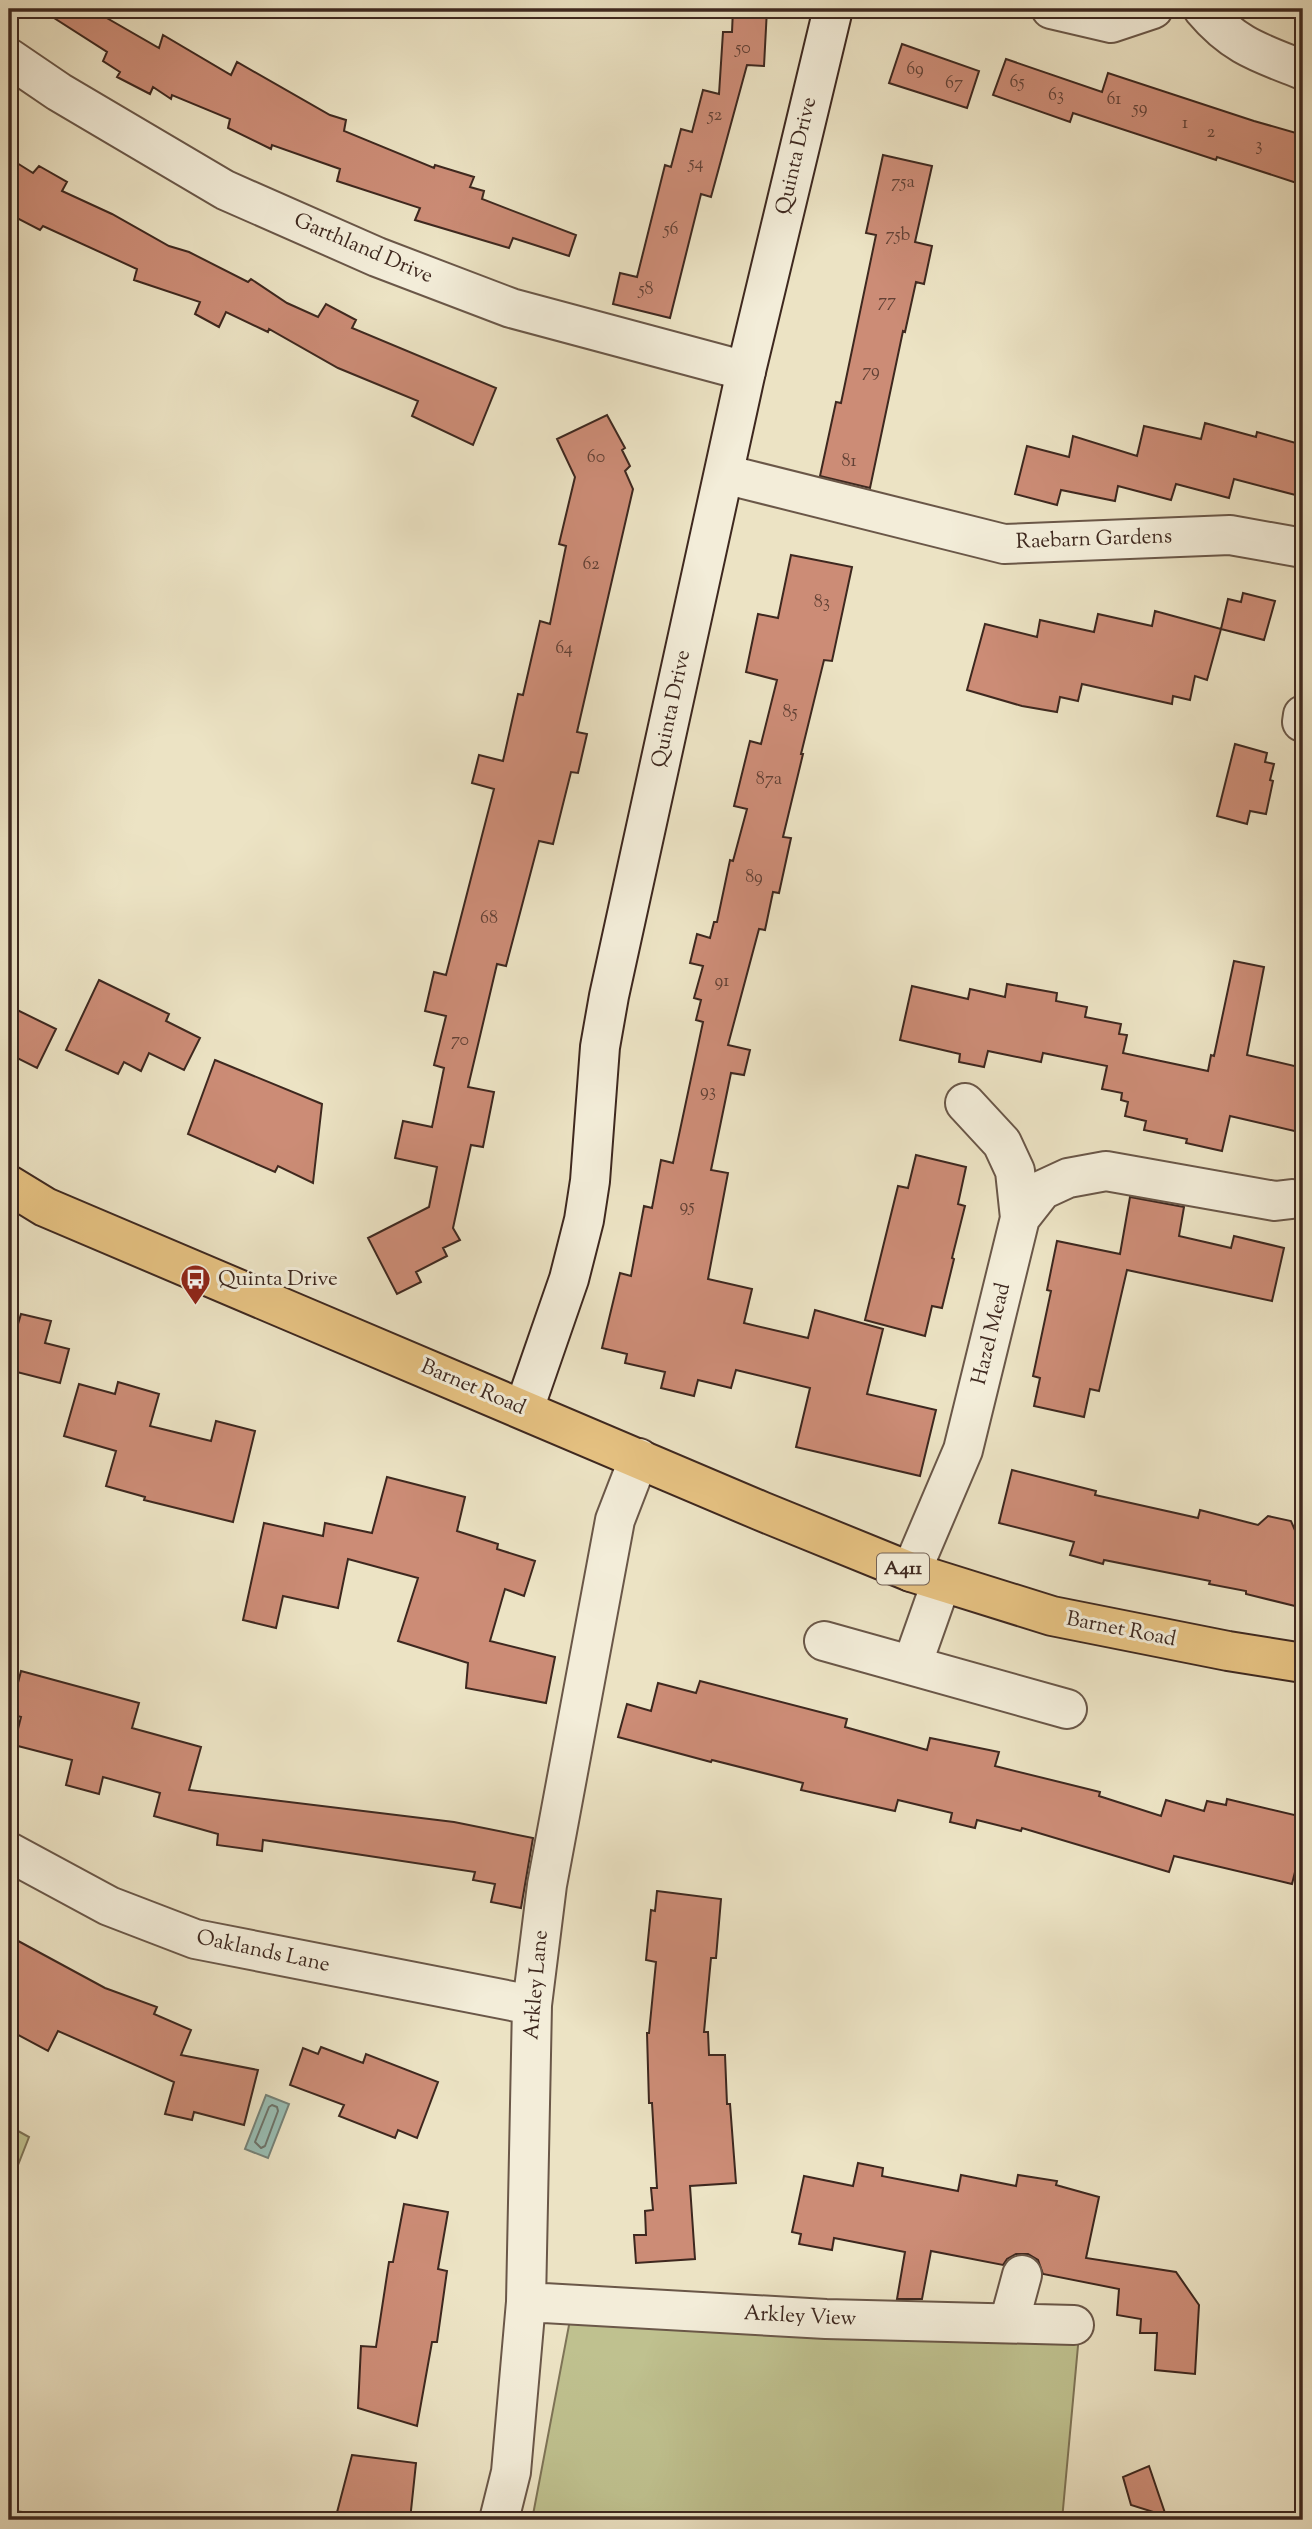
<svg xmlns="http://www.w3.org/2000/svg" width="1312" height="2529" font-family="'Sorts Mill Goudy',serif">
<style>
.green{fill:#bfc18f;stroke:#7e7457;stroke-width:2}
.water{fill:#99beb4;stroke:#758278;stroke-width:2}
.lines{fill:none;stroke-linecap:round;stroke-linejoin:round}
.shore{stroke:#6c736a;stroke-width:2}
.building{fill:#cc8c76;stroke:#3e281f;stroke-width:2}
.street-casing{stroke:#6a5748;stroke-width:42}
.secondary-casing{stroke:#3e281f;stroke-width:42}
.primary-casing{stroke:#3e281f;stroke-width:42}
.street{stroke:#f3edd9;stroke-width:38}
.secondary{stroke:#f3edd9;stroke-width:38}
.primary{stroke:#e6c282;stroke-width:38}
.labels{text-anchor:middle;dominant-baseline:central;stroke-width:6;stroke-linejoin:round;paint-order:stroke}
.number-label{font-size:18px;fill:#624135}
.shield{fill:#f3edd9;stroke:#746357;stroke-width:2}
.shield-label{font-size:19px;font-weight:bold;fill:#3e281f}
.street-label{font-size:21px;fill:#3e281f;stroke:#f3edd9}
.poi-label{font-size:21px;fill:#3e281f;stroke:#f3edd9;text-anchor:start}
</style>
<rect width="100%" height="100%" fill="#ece3c4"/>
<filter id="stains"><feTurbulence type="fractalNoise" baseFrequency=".00286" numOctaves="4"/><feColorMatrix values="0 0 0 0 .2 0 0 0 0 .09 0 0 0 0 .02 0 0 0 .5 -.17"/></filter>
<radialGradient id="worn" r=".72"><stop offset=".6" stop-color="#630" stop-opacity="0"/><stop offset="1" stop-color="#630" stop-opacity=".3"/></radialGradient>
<path class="green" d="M 9,2126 L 29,2137 L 9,2188 Z
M 573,2304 L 1080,2324 L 1062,2520 L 532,2520 Z
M 9,2510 L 77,2520 L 9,2520 Z"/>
<path class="water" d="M 266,2095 L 289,2104 L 268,2158 L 245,2149 Z"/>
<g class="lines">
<path class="shore" d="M 272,2105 L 277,2107 L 278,2111 L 265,2146 L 261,2148 L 255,2142 L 269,2107 Z"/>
</g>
<path class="building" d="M 40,9 L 91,9 L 159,48 L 163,35 L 231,75 L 237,62 L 330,115 L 346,120 L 344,131 L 434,168 L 435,165 L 474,177 L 470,187 L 484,191 L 482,199 L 576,235 L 569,256 L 513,238 L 509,248 L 415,220 L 420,208 L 337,181 L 340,169 L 272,145 L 271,149 L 228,128 L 230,119 L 172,95 L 171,99 L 153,87 L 150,94 L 117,77 L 120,72 L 103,61 L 107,52 Z
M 733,9 L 767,9 L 764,66 L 747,65 L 711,197 L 701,194 L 670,318 L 613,304 L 620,273 L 637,277 L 665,165 L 671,167 L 681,129 L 692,132 L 703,90 L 719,94 L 723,32 L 732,32 Z
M 902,44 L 979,71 L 967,108 L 889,83 Z
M 1006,59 L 1102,92 L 1108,73 L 1254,121 L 1303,135 L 1303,185 L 1217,157 L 1216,160 L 1073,113 L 1070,122 L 993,95 Z
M 883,155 L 932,166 L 915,242 L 932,246 L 924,284 L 916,282 L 905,332 L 903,331 L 870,488 L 820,476 L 836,402 L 841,403 L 876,235 L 866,233 Z
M 9,158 L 33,173 L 39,166 L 67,182 L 62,191 L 112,214 L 169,246 L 189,252 L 248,282 L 251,279 L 287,303 L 318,317 L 326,304 L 356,320 L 352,328 L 496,388 L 473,445 L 412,416 L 418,401 L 338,368 L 269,329 L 268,332 L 226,312 L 219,327 L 195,314 L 200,302 L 134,280 L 137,269 L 43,226 L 40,230 L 9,214 Z
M 607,415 L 625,448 L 622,450 L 630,466 L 625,471 L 633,489 L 577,732 L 587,734 L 578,773 L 571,772 L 553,844 L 539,841 L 506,966 L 497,964 L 468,1087 L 494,1092 L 483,1147 L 471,1145 L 453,1228 L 460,1240 L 443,1248 L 447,1256 L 416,1272 L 421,1282 L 397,1294 L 368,1238 L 429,1207 L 437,1167 L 395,1158 L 403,1121 L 432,1127 L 444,1068 L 434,1065 L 446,1016 L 425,1011 L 434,972 L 446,975 L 494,789 L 472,783 L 479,755 L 503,761 L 518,694 L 523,695 L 540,621 L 550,624 L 566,546 L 559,544 L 575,477 L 557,439 Z
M 1205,423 L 1256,437 L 1257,432 L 1303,445 L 1303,497 L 1234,479 L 1229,498 L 1176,484 L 1171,500 L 1118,486 L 1115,501 L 1061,490 L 1057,505 L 1015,494 L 1027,446 L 1069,457 L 1073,436 L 1137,456 L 1144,426 L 1201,439 Z
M 791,555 L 852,567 L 832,661 L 824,660 L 801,754 L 803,754 L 783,837 L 791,838 L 779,893 L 773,892 L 765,930 L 759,929 L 728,1045 L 750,1050 L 744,1075 L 731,1073 L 711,1170 L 728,1173 L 708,1279 L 752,1289 L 744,1323 L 808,1338 L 815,1310 L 883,1329 L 867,1394 L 936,1410 L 920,1476 L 796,1447 L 810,1388 L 736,1370 L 731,1388 L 698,1380 L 694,1396 L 661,1388 L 665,1372 L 625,1363 L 627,1354 L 602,1348 L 620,1273 L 631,1276 L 644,1206 L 652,1208 L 661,1160 L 673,1163 L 703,1022 L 696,1020 L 701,1000 L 694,998 L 703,966 L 690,963 L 697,934 L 710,938 L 714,922 L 717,922 L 730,860 L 733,861 L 747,809 L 734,806 L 750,741 L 761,744 L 777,680 L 746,672 L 758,614 L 778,618 Z
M 1243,593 L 1275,601 L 1264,640 L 1221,629 L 1228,599 L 1241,602 Z
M 1155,611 L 1221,629 L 1207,680 L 1195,676 L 1190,700 L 1173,696 L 1172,704 L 1082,684 L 1078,701 L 1060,697 L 1057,712 L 1022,706 L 967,690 L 985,624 L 1037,637 L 1040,620 L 1094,632 L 1098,614 L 1152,626 Z
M 1235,744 L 1267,753 L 1265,762 L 1274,764 L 1270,780 L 1273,781 L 1266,814 L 1250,811 L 1247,824 L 1217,816 Z
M 1234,961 L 1264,967 L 1247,1055 L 1303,1068 L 1303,1133 L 1230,1116 L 1222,1151 L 1186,1143 L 1187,1139 L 1144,1130 L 1146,1121 L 1125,1116 L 1128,1102 L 1121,1100 L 1122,1093 L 1102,1089 L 1107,1066 L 1043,1053 L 1041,1062 L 988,1051 L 984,1067 L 959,1062 L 960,1054 L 900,1040 L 912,986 L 968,999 L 970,989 L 1005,997 L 1007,984 L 1057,993 L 1056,1001 L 1087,1007 L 1085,1017 L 1121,1024 L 1119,1034 L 1127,1035 L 1123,1053 L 1208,1071 L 1211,1055 L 1214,1056 Z
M 99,980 L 169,1014 L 166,1021 L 200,1038 L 184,1070 L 149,1053 L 141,1071 L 124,1062 L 118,1074 L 66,1050 Z
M 9,1006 L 56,1029 L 37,1068 L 9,1054 Z
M 215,1060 L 322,1104 L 313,1183 L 278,1166 L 275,1172 L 188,1134 Z
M 916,1155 L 966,1167 L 958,1204 L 965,1206 L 952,1258 L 954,1259 L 942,1308 L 932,1306 L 925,1336 L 865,1320 L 898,1186 L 908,1188 Z
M 1130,1197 L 1184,1207 L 1179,1236 L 1231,1248 L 1234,1236 L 1284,1248 L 1272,1301 L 1127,1270 L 1099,1391 L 1090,1389 L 1084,1417 L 1034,1406 L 1040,1378 L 1033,1376 L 1051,1291 L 1047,1290 L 1057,1241 L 1120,1254 Z
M 21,1314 L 51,1321 L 45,1343 L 69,1349 L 60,1383 L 9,1370 L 9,1322 L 18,1324 Z
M 118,1382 L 159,1394 L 150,1426 L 211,1441 L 216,1421 L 255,1431 L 233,1522 L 144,1500 L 145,1497 L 106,1486 L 116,1451 L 64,1436 L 79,1384 L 115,1394 Z
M 1012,1470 L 1096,1491 L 1095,1495 L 1198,1518 L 1200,1510 L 1258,1525 L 1268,1516 L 1291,1521 L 1303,1549 L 1303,1580 L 1295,1606 L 1246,1594 L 1246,1591 L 1209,1584 L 1210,1581 L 1104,1560 L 1103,1564 L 1070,1555 L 1074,1542 L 999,1523 Z
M 387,1477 L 465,1497 L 457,1531 L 498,1544 L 497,1549 L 535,1561 L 524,1596 L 505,1589 L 490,1641 L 555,1657 L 546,1703 L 466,1688 L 468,1663 L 398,1641 L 418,1578 L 348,1559 L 338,1608 L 283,1596 L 276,1628 L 243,1620 L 264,1523 L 323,1536 L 325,1523 L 372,1533 Z
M 21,1671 L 139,1703 L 132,1728 L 201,1747 L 189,1790 L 454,1822 L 533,1838 L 521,1908 L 491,1902 L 495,1884 L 473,1880 L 475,1872 L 263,1840 L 262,1851 L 217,1845 L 218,1834 L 154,1816 L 160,1793 L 103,1777 L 99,1794 L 66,1785 L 72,1760 L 14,1745 L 21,1717 L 10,1714 Z
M 700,1681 L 847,1719 L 845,1727 L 927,1750 L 930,1738 L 999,1752 L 995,1766 L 1100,1792 L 1099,1796 L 1161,1816 L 1166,1800 L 1204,1811 L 1207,1801 L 1226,1805 L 1227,1799 L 1303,1817 L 1303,1874 L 1295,1872 L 1292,1884 L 1174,1856 L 1169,1872 L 1022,1828 L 1021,1831 L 977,1820 L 975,1828 L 950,1822 L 952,1813 L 898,1800 L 895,1811 L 801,1790 L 803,1783 L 712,1760 L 711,1762 L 618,1737 L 627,1704 L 651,1711 L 658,1683 L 696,1693 Z
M 657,1891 L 721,1899 L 716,1958 L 711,1958 L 704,2032 L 708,2032 L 709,2055 L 725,2055 L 727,2104 L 730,2104 L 736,2183 L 690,2186 L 695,2259 L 636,2263 L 634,2235 L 646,2235 L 645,2211 L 653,2210 L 651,2188 L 657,2188 L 652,2103 L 649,2103 L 647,2033 L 649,2033 L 656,1962 L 646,1960 L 651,1910 L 655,1911 Z
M 9,1936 L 105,1988 L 157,2007 L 154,2014 L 191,2030 L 181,2055 L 258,2070 L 244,2125 L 194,2112 L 192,2120 L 165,2114 L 174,2082 L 58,2031 L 48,2051 L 9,2030 Z
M 321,2047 L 363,2063 L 366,2054 L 438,2082 L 417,2138 L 398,2130 L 395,2138 L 339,2116 L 344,2105 L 290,2085 L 303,2048 L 318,2054 Z
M 858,2163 L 883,2168 L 882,2176 L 958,2191 L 961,2175 L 1016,2186 L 1018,2175 L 1057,2181 L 1056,2185 L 1099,2197 L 1086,2258 L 1176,2272 L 1199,2305 L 1195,2374 L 1155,2370 L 1157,2333 L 1140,2333 L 1141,2319 L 1117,2315 L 1119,2289 L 1043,2274 L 1038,2260 L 1028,2254 L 1016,2254 L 1007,2259 L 1003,2265 L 931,2251 L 922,2299 L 897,2299 L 905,2252 L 834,2238 L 832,2250 L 799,2244 L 801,2234 L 792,2232 L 804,2176 L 853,2186 Z
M 404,2204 L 448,2212 L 438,2269 L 447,2271 L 437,2342 L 432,2342 L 417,2426 L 358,2408 L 361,2346 L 376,2347 L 389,2262 L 393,2262 Z
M 352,2455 L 416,2463 L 410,2520 L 335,2520 Z
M 1149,2466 L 1166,2516 L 1131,2505 L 1123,2477 Z"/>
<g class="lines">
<defs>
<path id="street" d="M 1051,9 L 1111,23 L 1153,9
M 1203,9 C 1234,46 1260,53 1303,70
M 9,58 L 59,92 L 225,190 L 377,257 L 511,308 L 746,371
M 724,474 L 1004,544 L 1230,535 L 1303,548
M 1302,722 L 1303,715
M 1020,1218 L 1042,1190 L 1068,1178 L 1106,1171 L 1275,1201 L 1292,1199
M 911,1572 L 963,1450 L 1020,1218 L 1015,1171 L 1002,1143 L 965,1103
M 824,1641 L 1067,1709
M 912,1665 L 941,1583
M 9,1852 L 109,1906 L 195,1939 L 532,2005
M 526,2302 L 826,2319 L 1074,2325
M 1009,2323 L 1022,2275
M 499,2520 L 511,2472 L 526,2302 L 532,2005 L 547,1885 L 615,1520 L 639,1458"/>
<path id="secondary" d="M 524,1409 L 569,1279 L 584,1220 L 590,1181 L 600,1047 L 609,996 L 746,371 L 833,9"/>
<path id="primary" d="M 9,1185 L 45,1207 L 761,1511 L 911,1572 L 1052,1616 L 1228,1651 L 1303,1663"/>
</defs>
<use href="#street" class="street-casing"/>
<use href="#secondary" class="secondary-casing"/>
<use href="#primary" class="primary-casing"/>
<use href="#street" class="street"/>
<use href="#secondary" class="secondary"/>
<use href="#primary" class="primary"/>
</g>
<defs>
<symbol id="bus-pin" viewBox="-11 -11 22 30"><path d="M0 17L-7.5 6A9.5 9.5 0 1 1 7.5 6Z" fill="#8f2418" stroke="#f3edd9"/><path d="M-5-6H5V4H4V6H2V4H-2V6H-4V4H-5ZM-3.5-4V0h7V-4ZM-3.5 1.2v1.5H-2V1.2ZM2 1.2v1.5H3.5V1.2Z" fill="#fff"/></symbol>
</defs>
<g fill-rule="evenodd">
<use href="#bus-pin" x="178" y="1262" width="35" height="47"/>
</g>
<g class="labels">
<g class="number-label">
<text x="743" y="49">50</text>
<text x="915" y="70">69</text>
<text x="1017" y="83">65</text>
<text x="954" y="84">67</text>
<text x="1056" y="96">63</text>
<text x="1114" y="100">61</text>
<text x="1140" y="109">59</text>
<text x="715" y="116">52</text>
<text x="1185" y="124">1</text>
<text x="1211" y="133">2</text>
<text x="1259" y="146">3</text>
<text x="696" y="164">54</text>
<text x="903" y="183">75a</text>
<text x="671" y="230">56</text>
<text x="898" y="236">75b</text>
<text x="646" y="290">58</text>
<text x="887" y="302">77</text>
<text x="871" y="372">79</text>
<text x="596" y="458">60</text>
<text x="849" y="462">81</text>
<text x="591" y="565">62</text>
<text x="822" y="603">83</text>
<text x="564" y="649">64</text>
<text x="790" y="713">85</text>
<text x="769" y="780">87a</text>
<text x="754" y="878">89</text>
<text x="489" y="919">68</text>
<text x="722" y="982">91</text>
<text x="460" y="1041">70</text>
<text x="708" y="1092">93</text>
<text x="687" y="1207">95</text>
</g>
<rect class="shield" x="877" y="1553.5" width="52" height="31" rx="5"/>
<g class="shield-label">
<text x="903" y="1569">A411</text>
</g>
<g class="street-label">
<text transform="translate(797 156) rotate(-77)">Quinta Drive</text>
<text transform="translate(363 249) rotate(23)">Garthland Drive</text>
<text transform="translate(1094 540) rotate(-2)">Raebarn Gardens</text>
<text transform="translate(672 709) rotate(-78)">Quinta Drive</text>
<text transform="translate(992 1334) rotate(-76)">Hazel Mead</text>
<text transform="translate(473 1388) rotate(23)">Barnet Road</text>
<text transform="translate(1121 1630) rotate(11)">Barnet Road</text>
<text transform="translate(263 1952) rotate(12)">Oaklands Lane</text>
<text transform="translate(537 1985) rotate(-85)">Arkley Lane</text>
<text transform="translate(800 2317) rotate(3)">Arkley View</text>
</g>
<g class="poi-label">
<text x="218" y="1280">Quinta Drive</text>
</g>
</g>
<rect width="1312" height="2529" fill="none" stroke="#ece3c4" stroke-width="35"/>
<rect x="10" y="10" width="1291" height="2508" fill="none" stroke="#3e281f" stroke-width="3.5"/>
<rect x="18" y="18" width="1277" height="2494" fill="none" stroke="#3e281f" stroke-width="2"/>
<rect width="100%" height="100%" filter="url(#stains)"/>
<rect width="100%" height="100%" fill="url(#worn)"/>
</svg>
